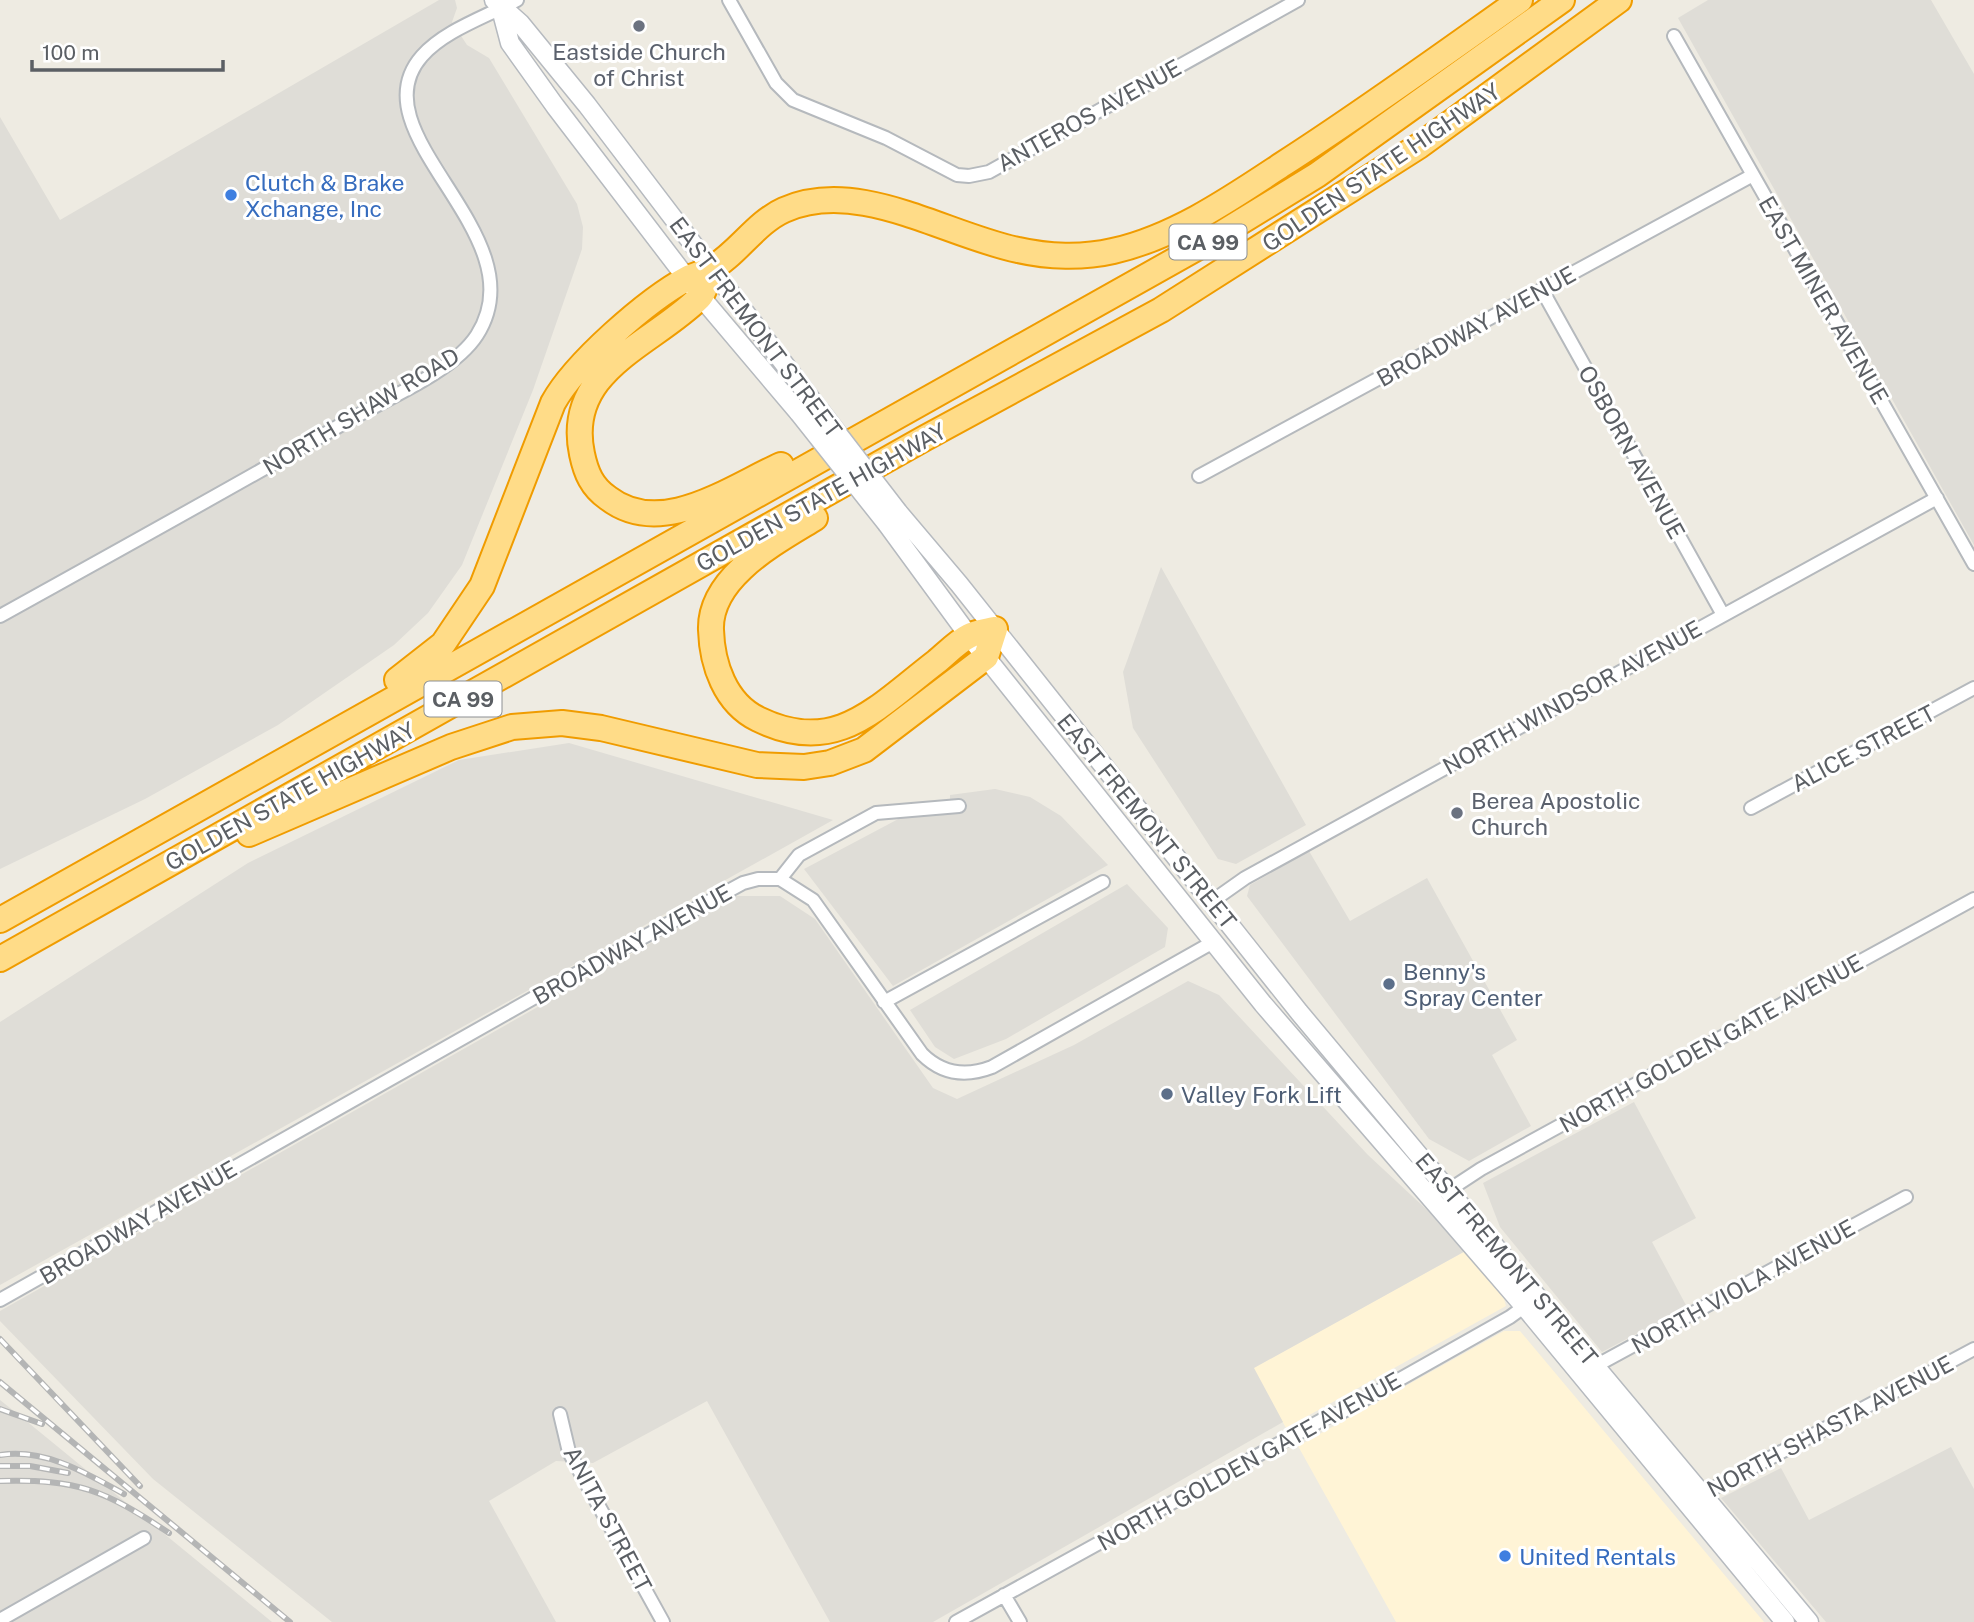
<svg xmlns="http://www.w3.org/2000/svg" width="1974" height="1622" font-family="'Public Sans',sans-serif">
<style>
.commercial{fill:#fff4d6}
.industrial{fill:#dfddd7}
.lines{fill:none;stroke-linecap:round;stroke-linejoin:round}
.minor-casing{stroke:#b5b9bd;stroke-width:16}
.secondary-casing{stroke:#b6babf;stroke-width:21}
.motorway-casing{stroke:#f09c00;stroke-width:28}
.minor{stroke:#fff;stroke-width:12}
.secondary{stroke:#fff;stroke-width:18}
.motorway{stroke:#ffdc88;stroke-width:24}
.rail-casing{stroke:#b4b5b5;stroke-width:6}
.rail{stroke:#fff;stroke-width:3.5;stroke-dasharray:10;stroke-linecap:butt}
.secondary-bridge-casing{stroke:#b6babf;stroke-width:21;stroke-linecap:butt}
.secondary-bridge{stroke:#fff;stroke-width:18}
.worship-dot{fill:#6b7280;stroke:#fff;stroke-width:2.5}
.shop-dot{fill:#3f7fe0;stroke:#fff;stroke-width:2.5}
.service-dot{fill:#5c6f8a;stroke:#fff;stroke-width:2.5}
.labels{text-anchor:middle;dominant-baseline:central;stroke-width:6;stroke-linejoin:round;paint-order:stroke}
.shield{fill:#fff;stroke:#8c8f92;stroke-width:2}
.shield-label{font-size:21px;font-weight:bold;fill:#5b5f64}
.worship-label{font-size:23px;fill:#5b616d;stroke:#fff}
.street-label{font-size:23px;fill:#5b5f64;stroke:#fff}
.shop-label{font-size:23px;fill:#366cbe;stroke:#fff;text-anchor:start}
.service-label{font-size:23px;fill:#4e5e75;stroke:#fff;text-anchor:start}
</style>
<rect width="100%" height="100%" fill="#eeebe2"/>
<path class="commercial" d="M 1469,1249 L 1500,1285 L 1506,1306 L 1286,1428 L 1253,1368 Z
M 1504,1331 L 1520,1331 L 1764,1622 L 1396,1622 L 1298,1446 Z"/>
<path class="industrial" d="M 439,0 L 455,0 L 457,8 L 452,22 L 467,45 L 489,58 L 577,204 L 583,227 L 582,249 L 533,390 L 462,565 L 428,613 L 394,645 L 278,725 L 145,799 L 0,869 L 0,117 L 60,220 Z
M 1708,0 L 1931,0 L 1974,74 L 1974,545 L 1678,18 Z
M 1161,567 L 1306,825 L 1236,864 L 1218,859 L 1133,728 L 1123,672 Z
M 569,743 L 833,820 L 0,1285 L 0,1022 L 248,863 L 459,760 Z
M 995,789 L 1030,797 L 1061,816 L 1108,865 L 893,986 L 804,869 L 904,816 L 950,813 L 950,795 Z
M 1309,851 L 1350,921 L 1427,878 L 1517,1040 L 1492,1055 L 1531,1126 L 1469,1161 L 1429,1139 L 1247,896 L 1250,885 Z
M 1127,884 L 1168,928 L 1165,947 L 1006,1039 L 954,1059 L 935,1047 L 910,1010 Z
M 734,896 L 780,896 L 815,919 L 933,1088 L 957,1099 L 1074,1045 L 1188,981 L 1219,995 L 1368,1155 L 1469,1249 L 1254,1368 L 1283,1422 L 933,1622 L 830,1622 L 707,1401 L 593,1463 L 556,1461 L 489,1501 L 556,1622 L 332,1622 L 153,1479 L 0,1321 L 0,1311 Z
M 1634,1102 L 1696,1218 L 1652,1242 L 1687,1307 L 1602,1352 L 1500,1227 L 1483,1183 Z
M 0,1400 L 30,1424 L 272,1622 L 0,1622 Z
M 1951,1447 L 1974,1489 L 1974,1622 L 1826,1622 L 1721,1498 L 1781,1468 L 1809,1520 Z"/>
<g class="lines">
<defs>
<path id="minor" d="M 729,0 L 776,83 L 793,100 L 886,138 L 957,175 L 969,176 L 989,172 L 1298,0
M 1674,36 L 1974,564
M 1542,290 L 1722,613
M 1199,476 L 1753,175
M 0,616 C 117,551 235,486 351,419 C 388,398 454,371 477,335 C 541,235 353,134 422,56 C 445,30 486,17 517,0
M 1751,808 L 1974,688
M 780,879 L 799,855 L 876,813 L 959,806
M 1211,902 L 1245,878 L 1937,498
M 884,1002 L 1103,882
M 1449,1190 L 1481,1169 L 1974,899
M 0,1300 L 583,970 L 743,883 L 758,879 L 780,879 L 813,900 L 922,1054 C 942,1074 966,1077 992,1067 L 1215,941
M 1590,1369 L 1906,1197
M 560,1414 L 569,1452 L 663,1622
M 1697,1497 L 1974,1349
M 1004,1595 L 1020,1622
M 0,1620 L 144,1538
M 956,1622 L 1329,1416 L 1340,1413 L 1510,1317 L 1529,1303"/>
<path id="secondary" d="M 494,0 L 520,23 L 587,105 L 814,403
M 501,9 L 510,43 L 555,106 L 701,297 L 799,413
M 898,512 L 959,584 L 1299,1012 L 1809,1622
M 887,524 L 969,636 L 1263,1004 L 1524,1306 L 1785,1622"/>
<path id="motorway" d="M 711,269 C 708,278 705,292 699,298 C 652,345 564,370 582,454 C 586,473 592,487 608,498 C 661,539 730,488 781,465
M 815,518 C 776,542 709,577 711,630 C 712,664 725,703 758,719 C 836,757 876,708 936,662 C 946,654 957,642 969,636 C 976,632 987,631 995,629
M 397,680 L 443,644 L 482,586 L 553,403 C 575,363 647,300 688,278 C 695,275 703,273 709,270 C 737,255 755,223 784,210 C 858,177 945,235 1018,250 C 1048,257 1083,258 1113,251 C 1175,237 1230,199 1283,164 C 1364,112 1441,56 1520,0
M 249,834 L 451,747 L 512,727 L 562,723 L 601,728 L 757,765 L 804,767 L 830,763 L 864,750 L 986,657 L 995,629
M 0,920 L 1211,240 L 1317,175 L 1562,0
M 0,959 L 925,438 L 1161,310 L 1419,146 L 1619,0"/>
</defs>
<use href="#minor" class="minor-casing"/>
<use href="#secondary" class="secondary-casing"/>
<use href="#motorway" class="motorway-casing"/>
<use href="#minor" class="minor"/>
<use href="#secondary" class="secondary"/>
<use href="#motorway" class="motorway"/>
<defs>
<path id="rail" d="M 0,1339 L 140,1486
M 0,1382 L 290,1622
M 0,1409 L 42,1424
M 0,1455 C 45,1448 86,1473 124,1494
M 0,1466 L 30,1466 L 68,1473
M 0,1481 C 79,1479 104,1490 169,1533"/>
</defs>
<use href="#rail" class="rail-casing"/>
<use href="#rail" class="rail"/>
<defs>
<path id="secondary-bridge" d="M 814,403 L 898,512
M 799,413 L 887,524"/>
</defs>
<use href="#secondary-bridge" class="secondary-bridge-casing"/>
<use href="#secondary-bridge" class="secondary-bridge"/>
</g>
<g class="worship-dot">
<circle cx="639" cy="26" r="7"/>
<circle cx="1457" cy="813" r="7"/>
</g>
<g class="shop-dot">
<circle cx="231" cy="195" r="7"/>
<circle cx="1505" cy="1556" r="7"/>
</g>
<g class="service-dot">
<circle cx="1389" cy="984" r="7"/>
<circle cx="1167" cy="1094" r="7"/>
</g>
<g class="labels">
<g class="shield">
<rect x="1169.5" y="224.5" width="77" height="35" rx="5"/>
<rect x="424.5" y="681.5" width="77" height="35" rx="5"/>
</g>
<g class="shield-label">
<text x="1208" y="242">CA 99</text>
<text x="463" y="699">CA 99</text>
</g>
<g class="worship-label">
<text x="639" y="51">Eastside Church<tspan x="639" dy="26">of Christ</tspan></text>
<text x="1471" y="800" text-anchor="start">Berea Apostolic<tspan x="1471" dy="26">Church</tspan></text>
</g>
<g class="street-label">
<text transform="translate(1089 115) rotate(-29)">ANTEROS AVENUE</text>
<text transform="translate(1381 167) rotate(-34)">GOLDEN STATE HIGHWAY</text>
<text transform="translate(1824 300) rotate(60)">EAST MINER AVENUE</text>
<text transform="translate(1476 326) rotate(-29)">BROADWAY AVENUE</text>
<text transform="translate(756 327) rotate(53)">EAST FREMONT STREET</text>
<text transform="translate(361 411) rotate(-31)">NORTH SHAW ROAD</text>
<text transform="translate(1632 452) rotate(61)">OSBORN AVENUE</text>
<text transform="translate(821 497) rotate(-29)">GOLDEN STATE HIGHWAY</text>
<text transform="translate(1572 697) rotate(-29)">NORTH WINDSOR AVENUE</text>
<text transform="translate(1863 748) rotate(-28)">ALICE STREET</text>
<text transform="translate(290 796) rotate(-29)">GOLDEN STATE HIGHWAY</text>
<text transform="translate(1147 821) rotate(51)">EAST FREMONT STREET</text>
<text transform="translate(632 944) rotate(-29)">BROADWAY AVENUE</text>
<text transform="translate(1711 1043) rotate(-29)">NORTH GOLDEN GATE AVENUE</text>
<text transform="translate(138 1222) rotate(-30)">BROADWAY AVENUE</text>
<text transform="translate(1507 1259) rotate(50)">EAST FREMONT STREET</text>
<text transform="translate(1743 1286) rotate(-29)">NORTH VIOLA AVENUE</text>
<text transform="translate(1830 1426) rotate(-28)">NORTH SHASTA AVENUE</text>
<text transform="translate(1249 1461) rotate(-29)">NORTH GOLDEN GATE AVENUE</text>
<text transform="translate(608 1519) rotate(62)">ANITA STREET</text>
</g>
<g class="shop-label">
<text x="245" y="182">Clutch &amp; Brake<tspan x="245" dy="26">Xchange, Inc</tspan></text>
<text x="1519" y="1556">United Rentals</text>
</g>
<g class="service-label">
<text x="1403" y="971">Benny's<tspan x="1403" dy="26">Spray Center</tspan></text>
<text x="1181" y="1094">Valley Fork Lift</text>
</g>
</g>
<path d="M32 60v10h191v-10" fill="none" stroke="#5b5f64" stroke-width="3.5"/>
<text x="42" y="60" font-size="21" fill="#5b5f64" stroke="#ffffff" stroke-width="5" paint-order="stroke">100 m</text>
</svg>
